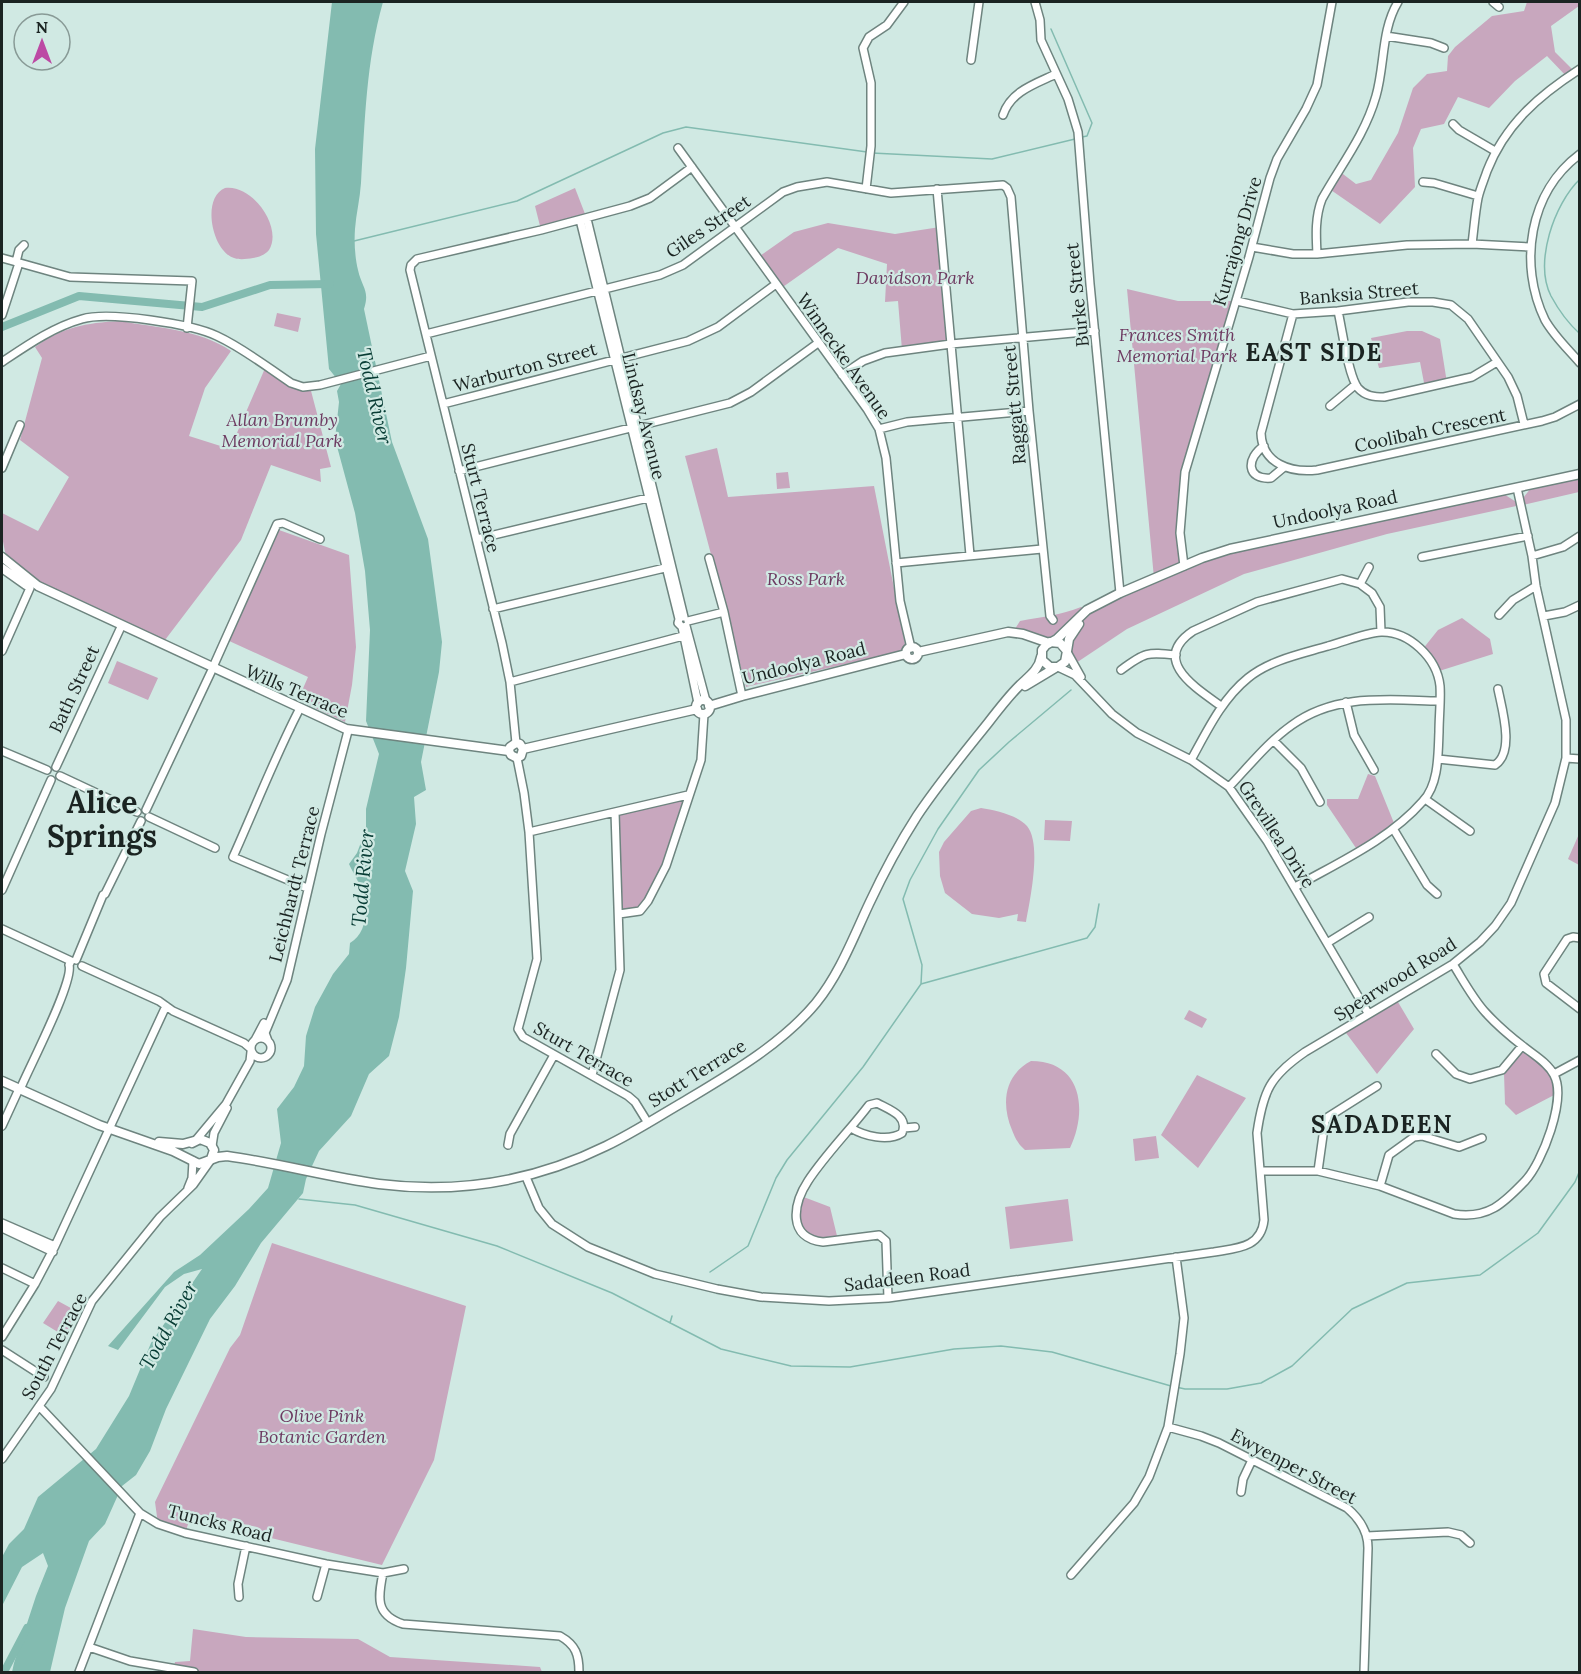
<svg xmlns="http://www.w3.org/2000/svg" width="1581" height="1674" font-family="Lora,serif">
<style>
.green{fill:#c8a7be}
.water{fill:#83bbb0}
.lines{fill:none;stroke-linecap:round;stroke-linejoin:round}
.stream{stroke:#83bbb0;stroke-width:1.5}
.river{stroke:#83bbb0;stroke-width:8}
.minor-casing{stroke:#6e847f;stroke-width:10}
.major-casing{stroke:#6e847f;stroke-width:11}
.minor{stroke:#fff;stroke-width:7}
.major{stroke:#fff;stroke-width:8}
.labels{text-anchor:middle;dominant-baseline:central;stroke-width:4.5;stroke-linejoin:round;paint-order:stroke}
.street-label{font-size:18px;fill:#1b2422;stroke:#d0e9e3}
.park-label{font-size:18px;font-style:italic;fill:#6d3a61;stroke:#d0e9e3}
.water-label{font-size:20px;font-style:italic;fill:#073c34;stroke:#d0e9e3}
.district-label{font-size:24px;font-weight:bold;letter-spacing:1.5px;fill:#1b2422;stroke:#d0e9e3}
.town-label{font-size:30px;font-weight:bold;fill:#1b2422;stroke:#d0e9e3}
</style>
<rect width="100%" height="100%" fill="#d0e9e3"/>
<path class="green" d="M 1527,2 L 1579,2 L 1579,6 L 1551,26 L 1555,52 L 1575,72 L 1567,77 L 1547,56 L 1515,81 L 1489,108 L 1458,97 L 1444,124 L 1421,129 L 1413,148 L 1415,187 L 1380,224 L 1328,188 L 1339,171 L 1356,184 L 1371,180 L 1398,133 L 1413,88 L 1427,74 L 1447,71 L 1448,56 L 1455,47 L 1492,16 L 1524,11 Z
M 225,188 C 253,184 283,228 269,250 C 265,255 259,257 253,258 C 247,259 239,260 234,258 C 212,251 201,198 225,188 Z
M 575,188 L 587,219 L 541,230 L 535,206 Z
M 828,223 L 895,234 L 940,227 L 951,344 L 902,350 L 898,301 L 885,302 L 887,264 L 838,248 L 780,289 L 757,258 L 794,232 Z
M 1127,289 L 1178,301 L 1237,301 L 1182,493 L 1184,566 L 1202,558 L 1499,491 L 1521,505 L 1387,534 L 1244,574 L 1127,629 L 1073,665 L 1067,647 L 1075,627 L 1092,610 L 1154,578 Z
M 277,313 L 301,318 L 298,332 L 274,326 Z
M 120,321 C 158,328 199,329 231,351 L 205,388 L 189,436 L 230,449 L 266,366 L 291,383 L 310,387 L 331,467 L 320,469 L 321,482 L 271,465 L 241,540 L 165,640 L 36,580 L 10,561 L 5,552 L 2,536 L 2,513 L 38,531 L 69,477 L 20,440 L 42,358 L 35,347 C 63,327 85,323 120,321 Z
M 1407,331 L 1422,331 L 1440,339 L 1447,383 L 1425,388 L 1420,362 L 1379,368 L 1371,338 Z
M 717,448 L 728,497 L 874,486 L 905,644 L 902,651 L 746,687 L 685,456 Z
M 788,472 L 790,488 L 777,489 L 776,473 Z
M 1579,474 L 1579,492 L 1523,505 L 1523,498 L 1531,488 Z
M 279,530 L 349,555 L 356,647 L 352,685 L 345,722 L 298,700 L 308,677 L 227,640 Z
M 1081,607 L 1087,609 L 1052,642 L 1013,632 L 1020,621 C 1041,617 1061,615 1081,607 Z
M 1462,618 L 1490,639 L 1493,654 L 1436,672 L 1422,650 L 1438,630 Z
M 117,661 L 158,678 L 148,700 L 108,683 Z
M 1368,774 L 1375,776 L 1396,828 L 1358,851 L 1327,805 L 1327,799 L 1358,799 Z
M 688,795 L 666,866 L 640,911 L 619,914 L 615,812 Z
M 981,808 C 995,810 1017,815 1027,826 C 1042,844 1030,900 1026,922 L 1017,921 L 1018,914 L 999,918 L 972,914 L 945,893 L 940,876 L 939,852 L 944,842 L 971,811 Z
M 1045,820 L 1072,821 L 1070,841 L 1044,840 Z
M 1579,834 L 1579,865 L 1568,859 Z
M 1395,997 L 1414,1029 L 1377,1074 L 1343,1029 Z
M 1189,1010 L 1207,1019 L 1202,1028 L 1184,1019 Z
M 1522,1046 L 1549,1068 L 1558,1093 L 1516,1115 L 1505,1104 L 1504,1073 L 1502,1070 Z
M 1031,1061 C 1082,1061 1088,1110 1070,1148 L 1025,1150 C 1018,1144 1015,1138 1012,1130 C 1001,1104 1004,1075 1031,1061 Z
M 1197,1075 L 1246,1098 L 1198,1168 L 1161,1135 Z
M 1156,1136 L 1159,1158 L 1135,1161 L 1133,1139 Z
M 801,1196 L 830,1207 L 838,1240 L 814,1241 L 798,1225 Z
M 1068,1199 L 1073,1241 L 1010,1249 L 1005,1207 Z
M 272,1243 L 466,1306 L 434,1460 L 382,1565 L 271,1538 L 257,1527 L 192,1513 L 185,1533 L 158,1524 L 155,1502 L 230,1348 L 240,1335 Z
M 58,1301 L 80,1313 L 66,1337 L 43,1323 Z
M 193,1629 L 246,1637 L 358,1639 L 390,1657 L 540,1667 L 542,1672 L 173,1672 L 175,1662 L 190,1661 Z"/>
<path class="water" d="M 332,2 L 383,2 C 366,62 365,121 361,183 C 360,199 356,214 355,229 C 354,242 355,258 358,270 C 362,288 370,290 364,309 L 392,442 L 428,539 L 442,642 L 439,672 L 421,762 L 426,790 L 414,797 L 416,824 L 405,871 L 413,891 L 406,968 L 399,1017 L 389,1056 L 369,1074 L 351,1116 L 319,1151 L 306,1179 L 303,1193 L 261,1243 L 235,1286 L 210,1319 L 166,1409 L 150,1451 L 136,1475 L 122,1486 L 105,1524 L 89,1541 L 65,1608 L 50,1672 L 12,1672 L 14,1663 L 36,1596 L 48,1566 L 43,1553 L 22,1567 L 2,1606 L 2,1557 L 9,1544 L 24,1529 L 38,1497 L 96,1449 L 129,1396 L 151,1343 L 202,1269 L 184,1274 L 165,1287 L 118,1350 L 108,1346 L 174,1272 L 200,1255 L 249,1209 L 268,1188 L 281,1143 L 277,1109 L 294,1087 L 304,1066 L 306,1036 L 315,1007 L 333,974 L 349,954 L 350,943 C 364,935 368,915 365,900 C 363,888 354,875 349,864 L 357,853 L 366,829 L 366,809 L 379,754 L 366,721 L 370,630 L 365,571 L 355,513 L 335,439 L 339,402 L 337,391 L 341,384 L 329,369 L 316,234 L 315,149 Z"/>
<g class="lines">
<path class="stream" d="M 1051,29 L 1092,123 L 1087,136 L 1082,137
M 872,153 L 992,159 L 1075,139
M 1580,179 C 1554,204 1534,262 1551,296 C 1558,309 1569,324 1580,334
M 354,241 L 517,201 L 663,133 L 686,127 L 867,152
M 921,984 L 1087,938 L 1095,927 L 1099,904
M 299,1199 L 355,1205 L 497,1246 L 612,1293 L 721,1349 L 791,1366 L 850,1367 L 954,1349 L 1001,1346 L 1052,1352 L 1171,1386
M 710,1272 L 748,1246 L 776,1178 L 787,1160 L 863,1067 L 921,984 L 922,965 L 903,899 L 910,880 L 938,829 L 979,770 L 1009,742 L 1071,690
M 670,1323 L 672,1316
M 1176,1387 L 1185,1389 L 1227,1389 L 1261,1383 L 1292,1366 L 1352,1309 L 1407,1283 L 1480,1275 L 1538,1233 L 1575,1182 L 1580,1170"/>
<path class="river" d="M 2,327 L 79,296 L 202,307 L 270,285 L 330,284
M 4,1672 L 27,1628"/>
<defs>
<path id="minor" d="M 1035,2 L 1040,20 L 1041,40 L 1068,99 L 1078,132 L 1090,284 L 1120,593
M 1493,2 L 1499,7
M 1386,36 L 1431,43 L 1444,48
M 971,60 L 979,2
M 1003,115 C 1011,91 1035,84 1056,74
M 1453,124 L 1459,130 L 1495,151
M 678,148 L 867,409 L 879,429 L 886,458 L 900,601 L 911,648
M 1580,154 C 1529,192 1518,264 1545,320 C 1554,336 1568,349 1580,363
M 1423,182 L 1434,183 L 1478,196
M 866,189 L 871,146 L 871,83 L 863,48 L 869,37 L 887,25 L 904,2
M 937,189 L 970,555
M 587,219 L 684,617
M 580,220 L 679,619 L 678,623 L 682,627 L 698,703
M 1472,244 C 1474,229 1475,213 1478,198 C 1480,189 1484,180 1487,171 C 1505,125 1538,96 1580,69
M 1252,247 L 1293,254 L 1317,254 L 1407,245 L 1472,244 L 1530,247
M 1317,254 C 1316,235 1315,217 1322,199 C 1341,165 1365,135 1376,96 C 1385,65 1381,30 1398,2
M 2,258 L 70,277 L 192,281 L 187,328
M 16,262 L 19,250 L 24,245
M 1237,301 L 1293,314 L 1338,311 L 1408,302 L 1433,302 L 1451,305 L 1468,319 L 1508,377 L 1517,396 L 1524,424
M 1338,311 C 1342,328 1348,376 1358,388 C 1365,396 1374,397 1384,397 L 1472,377 L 1497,362
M 1293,314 L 1261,433 C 1262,464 1291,473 1317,470 L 1542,421 L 1555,417 L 1580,404
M 2,315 L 19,263
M 426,334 L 660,275 L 683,265 L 783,192 L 797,187 L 827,182 L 891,193 L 1003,185 L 1007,188 L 1011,197 L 1029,411 L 1050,616 L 1053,620
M 2,362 C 26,346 53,327 82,319 C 109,311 192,324 217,336 C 243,348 267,367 291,383 L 303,387 L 320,385 L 431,356
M 842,375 L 863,361 L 885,353 L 951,344 L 1095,331
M 443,404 L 688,341 L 718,327 L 776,284
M 1330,406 L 1355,385
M 879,429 L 907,422 L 1029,411
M 1264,446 C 1246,458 1246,480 1271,478 L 1283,468
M 2,468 L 20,425
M 459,471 L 730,403 L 751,392 L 818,343
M 477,539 L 652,497
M 1532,556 L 1563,547 L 1580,536
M 1422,557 L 1528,536
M 709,558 L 724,612 L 742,696
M 896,563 L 1042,549
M 1184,566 L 1180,533 L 1185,472 L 1249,257 L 1270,178 L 1277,159 L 1306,109 L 1317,85 L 1332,2
M 1360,584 L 1369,567
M 493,609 L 669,567
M 1499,615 L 1513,600 L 1536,586
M 1544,616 L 1565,612 L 1580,605
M 688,621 L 724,612
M 686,626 L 706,701
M 2,651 L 30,588
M 1067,652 L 1081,677
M 213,667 L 277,524 L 283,523 L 320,539
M 1058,667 L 1075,675 L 1112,714 L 1137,733 L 1191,760 L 1229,787 L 1267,841 L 1368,1013
M 1121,670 C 1145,652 1147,652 1176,655
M 510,682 L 683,636
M 1346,702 L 1354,735 L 1374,770
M 1221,706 C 1196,688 1150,660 1193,631 L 1257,602 L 1342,579 L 1360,584 L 1372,593 L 1380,607 L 1381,632
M 298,712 C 274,759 255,808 233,857 L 307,888
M 1274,741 L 1301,768 L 1320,802
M 516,743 L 510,682 L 502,643 L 410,270 L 411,265 L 417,259 L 541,230 L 630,206 L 650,198 L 692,167
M 2,751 L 47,770
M 517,758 L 524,793 L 529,832 L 537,959 L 518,1029 L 523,1037 L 628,1096 L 635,1102 L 648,1123
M 1566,758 L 1580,759
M 1438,759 L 1495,765 C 1515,752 1502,709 1498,689
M 1191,760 C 1207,731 1222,699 1248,678 C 1270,660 1301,654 1328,646 C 1344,642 1364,633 1381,632 C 1409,631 1437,658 1440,686 C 1441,700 1439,717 1439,732 C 1438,754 1439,784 1423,801 C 1389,840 1339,862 1295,887
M 56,767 L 120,629
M 60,776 L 137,812
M 1229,787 C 1249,766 1269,741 1292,725 C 1336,693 1388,700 1439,701
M 1425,799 L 1470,831
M 146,810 L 211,672
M 149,817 L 215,848
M 1394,830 L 1427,885 L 1437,894
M 529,832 L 688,795
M 2,890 L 51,780
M 619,914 L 640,911 L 648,901 L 666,866 L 701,760 L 704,714
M 2,929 L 71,961
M 1580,938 L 1573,937 L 1567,939 L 1544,974 L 1546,983 L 1580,1009
M 1327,943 L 1369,917
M 76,960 L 103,895 L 105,894 L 141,821
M 82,966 L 159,1001 L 173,1011 L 244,1043 L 250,1048
M251 1048a10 10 0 1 1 20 0a10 10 0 1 1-20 0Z
M 255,1040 L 264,1023
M 268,1041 L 265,1033 L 287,980 L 321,834 L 348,731
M 1436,1054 L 1456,1074 L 1470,1079 L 1502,1070 L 1522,1046
M 1554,1074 L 1580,1060
M 592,1075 L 620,970 L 615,812
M 22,1085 C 31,1064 74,981 69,965 L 71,961
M 2,1126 L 19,1089
M 851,1128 C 864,1136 888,1142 902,1133 C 909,1116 890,1110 877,1103 L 869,1105 C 850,1130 825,1155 808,1181 C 793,1204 787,1238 823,1242 L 879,1235 L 886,1241 L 888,1298
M 904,1128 L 915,1127
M 196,1140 L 226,1104 L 250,1061 L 251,1052
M 508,1145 L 510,1134 L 554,1055
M 212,1146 L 214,1133 L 227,1108
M 1260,1171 L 1318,1171 L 1380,1186 L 1454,1214 C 1488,1219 1503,1204 1525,1181 C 1542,1163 1567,1099 1554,1075 C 1548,1063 1534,1055 1524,1047 C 1511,1037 1497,1025 1486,1013 C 1473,999 1463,980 1453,964
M 1318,1171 L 1325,1121 L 1328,1117 L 1377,1086
M 526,1177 L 539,1208 L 552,1224 L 588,1247 L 655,1274 L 717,1289 L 761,1297 L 829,1301 L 888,1298 L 1214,1252 C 1237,1248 1261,1248 1264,1220 L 1257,1133 C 1263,1091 1270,1076 1305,1052 L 1453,964 L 1480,942 L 1495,926 L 1511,903 L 1555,803 L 1566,758 L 1566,720 L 1536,586 L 1532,556 L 1517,488
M 1380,1186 L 1389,1155 L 1414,1137 L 1422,1136 L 1459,1147 L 1482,1138
M 188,1188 L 192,1178 L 193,1161
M 2,1223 L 55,1246
M 2,1228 L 53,1252
M 2,1268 L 35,1284
M 2,1337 L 35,1284 L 55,1246 L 166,1006
M 2,1350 L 44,1377
M 40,1407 L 140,1513 L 158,1524 L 185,1533 L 326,1564 L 383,1573 L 404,1569
M 1168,1427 L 1201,1436 L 1219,1443 L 1347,1508 C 1360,1519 1368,1531 1368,1548 L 1364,1672
M 2,1459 L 51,1389 L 92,1301 L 160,1217 L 193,1185 L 210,1161
M 1241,1492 L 1243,1479 L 1252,1460
M 1367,1536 L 1448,1532 L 1461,1535 L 1470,1543
M 383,1573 C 378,1597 375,1615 403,1624 L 560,1636 C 576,1645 579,1655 579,1672
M 1071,1575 L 1134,1503 L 1149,1477 L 1168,1427 L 1180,1354 L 1184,1318 L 1176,1257
M 239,1597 L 238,1584 L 246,1546
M 317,1597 L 326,1564
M 89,1647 L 130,1661 L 194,1672
M 79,1672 L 140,1513"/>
<path id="major" d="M 2,557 L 38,586 L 346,729 L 509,751
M 2,568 L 26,585
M 1050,642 L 1060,643 L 1067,651 L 1065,662 L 1058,667 L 1050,667 L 1042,660 L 1042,650 L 1046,645 L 1057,639 L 1087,610 L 1120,593 L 1202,558 L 1230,549 L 1580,474
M906 653a6 6 0 1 1 12 0a6 6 0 1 1-12 0Z
M 1067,651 L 1069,639 L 1079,624
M 918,652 L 1008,632 L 1023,634 L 1049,643
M 1025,686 L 1055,668
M696 707a7 7 0 1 1 14 0a7 7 0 1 1-14 0Z
M 709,706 L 742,696 L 906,654
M 523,749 L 697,709
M 509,751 L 511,755 L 517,758 L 521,756 L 523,749
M 509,751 L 510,747 L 516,743 L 520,744 L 523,749
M 2,1081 L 99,1125 L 173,1151 L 199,1164 L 218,1157 L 227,1156 C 278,1163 328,1177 379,1184 C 458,1194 535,1181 606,1146 C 633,1133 659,1116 685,1101 C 730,1074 782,1044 816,1003 C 840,973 853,938 869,904 C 883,874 899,844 917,816 C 939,783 964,753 988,723 C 998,710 1008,697 1019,686 C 1028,677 1039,670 1041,657
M 159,1142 L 183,1144 L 194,1141
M 192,1143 L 200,1139 L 210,1143 L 214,1150 L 211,1159"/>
</defs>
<use href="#minor" class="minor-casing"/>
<use href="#major" class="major-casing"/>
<use href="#minor" class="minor"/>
<use href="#major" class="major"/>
</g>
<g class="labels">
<g class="street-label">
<text transform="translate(708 226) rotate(-34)">Giles Street</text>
<text transform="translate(1237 241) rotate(-74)">Kurrajong Drive</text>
<text transform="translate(1359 293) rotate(-5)">Banksia Street</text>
<text transform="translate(1077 295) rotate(-96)">Burke Street</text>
<text transform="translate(844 356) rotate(55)">Winnecke Avenue</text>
<text transform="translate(525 367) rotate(-15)">Warburton Street</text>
<text transform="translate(1014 405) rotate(-95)">Raggatt Street</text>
<text transform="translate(644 416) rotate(76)">Lindsay Avenue</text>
<text transform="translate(1430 430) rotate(-12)">Coolibah Crescent</text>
<text transform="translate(481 498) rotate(76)">Sturt Terrace</text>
<text transform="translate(1335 509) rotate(-12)">Undoolya Road</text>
<text transform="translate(804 663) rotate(-14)">Undoolya Road</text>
<text transform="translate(74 689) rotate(-65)">Bath Street</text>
<text transform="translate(297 691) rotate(23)">Wills Terrace</text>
<text transform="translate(1277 834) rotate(57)">Grevillea Drive</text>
<text transform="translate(294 884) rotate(-76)">Leichhardt Terrace</text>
<text transform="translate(1395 979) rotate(-32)">Spearwood Road</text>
<text transform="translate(584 1054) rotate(30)">Sturt Terrace</text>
<text transform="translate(697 1073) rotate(-32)">Stott Terrace</text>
<text transform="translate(907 1277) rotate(-7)">Sadadeen Road</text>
<text transform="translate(54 1346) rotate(-62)">South Terrace</text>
<text transform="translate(1294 1466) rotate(28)">Ewyenper Street</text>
<text transform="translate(220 1523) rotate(14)">Tuncks Road</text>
</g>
<g class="park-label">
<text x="915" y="277">Davidson Park</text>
<text x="1177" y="334">Frances Smith<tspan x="1177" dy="21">Memorial Park</tspan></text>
<text x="282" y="419">Allan Brumby<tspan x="282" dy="21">Memorial Park</tspan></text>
<text x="806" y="578">Ross Park</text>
<text x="322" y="1415">Olive Pink<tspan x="322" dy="21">Botanic Garden</tspan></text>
</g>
<g class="water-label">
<text transform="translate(375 396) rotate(77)">Todd River</text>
<text transform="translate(362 878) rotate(-85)">Todd River</text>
<text transform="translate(168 1325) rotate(-61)">Todd River</text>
</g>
<g class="district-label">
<text x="1314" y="352">EAST SIDE</text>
<text x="1382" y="1124">SADADEEN</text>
</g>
<g class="town-label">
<text x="102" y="802">Alice<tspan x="102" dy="34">Springs</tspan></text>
</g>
</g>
<rect width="1581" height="1674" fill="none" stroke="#1b2422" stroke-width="6"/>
<g transform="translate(42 42)"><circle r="28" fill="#d0e9e3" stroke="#889a96" stroke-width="1.5"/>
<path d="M0-4.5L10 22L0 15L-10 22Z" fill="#bc49a4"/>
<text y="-9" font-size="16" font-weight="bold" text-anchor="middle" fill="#1b2422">N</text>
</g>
</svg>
